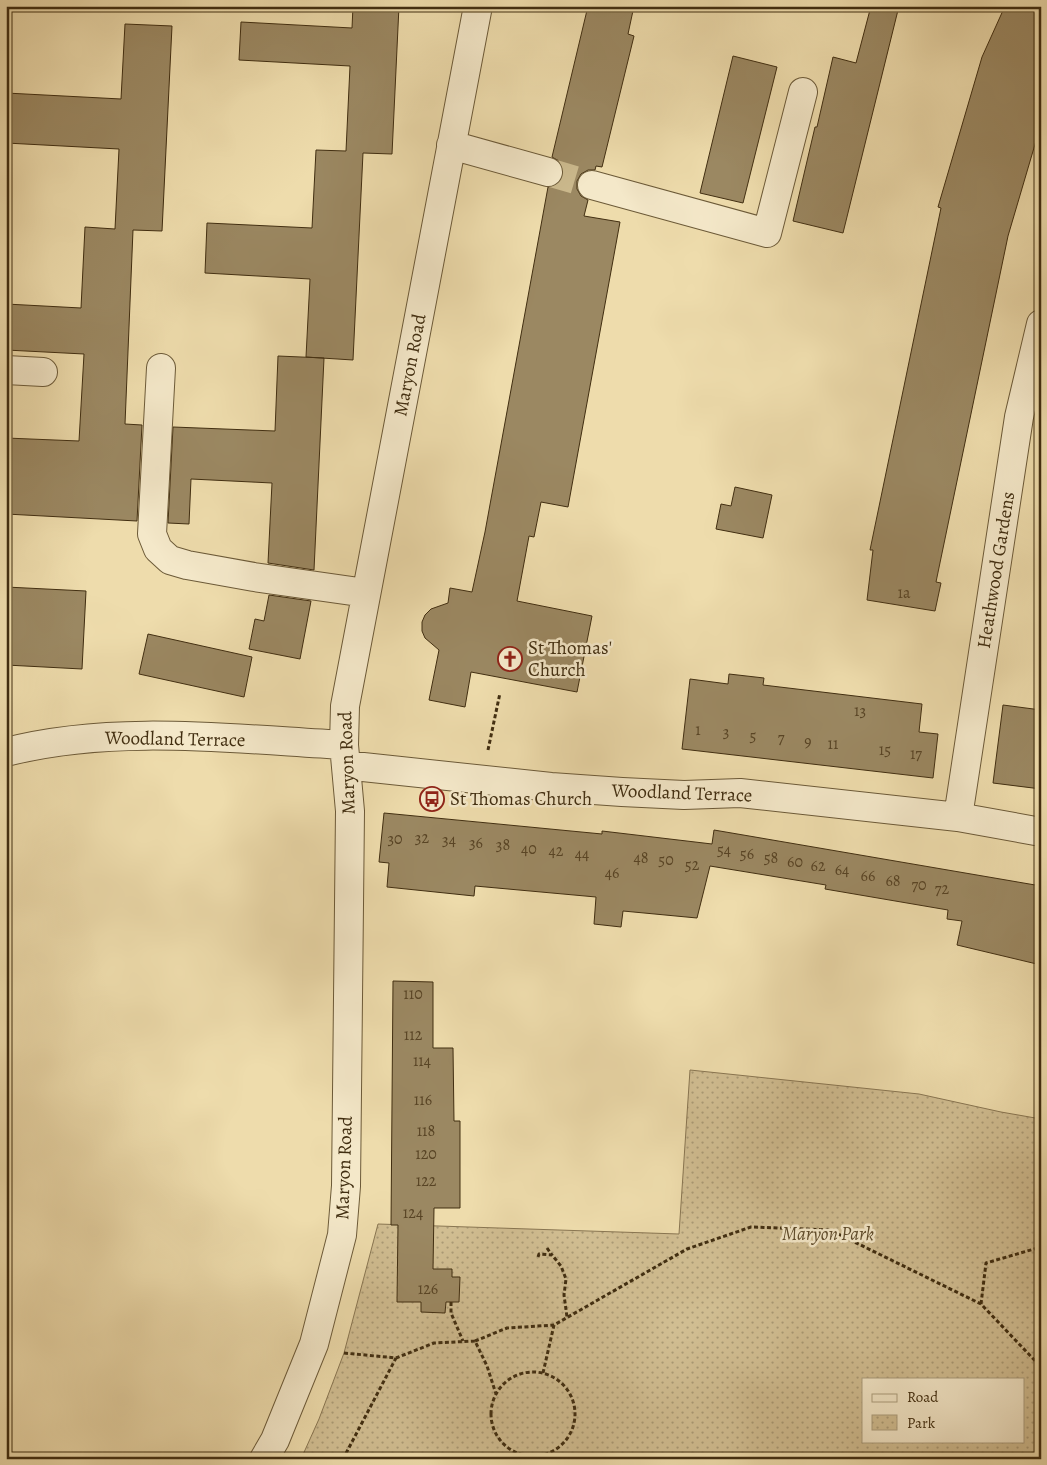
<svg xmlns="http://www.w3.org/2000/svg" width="1047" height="1465" font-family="Alegreya,serif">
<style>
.park{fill:url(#park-dots);stroke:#897652;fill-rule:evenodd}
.building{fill:#9b8862;stroke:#412e11}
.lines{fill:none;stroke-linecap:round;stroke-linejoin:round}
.minor-tunnel{stroke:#cbb98d;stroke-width:28;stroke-dasharray:28 14;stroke-linecap:butt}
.minor-casing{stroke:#6c5a38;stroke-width:30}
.path{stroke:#412e11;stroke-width:3;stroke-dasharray:4 2.5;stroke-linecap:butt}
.minor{stroke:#f4e8c9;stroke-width:28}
.labels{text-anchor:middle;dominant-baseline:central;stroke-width:5;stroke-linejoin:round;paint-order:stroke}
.number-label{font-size:16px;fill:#584425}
.street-label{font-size:19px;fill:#412e11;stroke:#f4e8c9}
.poi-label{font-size:19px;fill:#412e11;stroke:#f4e8c9;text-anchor:start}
.park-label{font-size:19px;font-style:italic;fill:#5e4b2b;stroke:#f4e8c9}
</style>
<defs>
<pattern id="park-dots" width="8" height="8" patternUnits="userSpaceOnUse" patternTransform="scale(1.25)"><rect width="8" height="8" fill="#d1be92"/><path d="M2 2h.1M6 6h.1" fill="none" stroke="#ab9b76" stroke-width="1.8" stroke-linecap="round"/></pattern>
</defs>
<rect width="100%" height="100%" fill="#eedcac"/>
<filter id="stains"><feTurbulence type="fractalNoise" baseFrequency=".004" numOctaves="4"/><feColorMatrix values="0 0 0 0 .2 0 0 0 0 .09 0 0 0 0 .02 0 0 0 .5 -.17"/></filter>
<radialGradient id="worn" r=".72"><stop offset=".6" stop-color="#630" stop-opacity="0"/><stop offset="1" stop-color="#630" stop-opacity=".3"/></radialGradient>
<path class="park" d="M 690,1070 L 919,1094 L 1001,1112 L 1041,1119 L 1041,1459 L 301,1459 L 319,1419 L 344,1353 L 378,1224 L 679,1234 ZM 863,1379 L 1023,1379 L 1023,1441 L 863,1441 Z"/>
<path class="building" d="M 353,6 L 399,6 L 392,154 L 363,153 L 353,360 L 306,357 L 310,279 L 205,273 L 207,223 L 312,228 L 316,150 L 346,151 L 350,66 L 239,60 L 241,22 L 352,28 Z
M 588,6 L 634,6 L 628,34 L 634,36 L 602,167 L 596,166 L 595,170 L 588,170 L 581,174 L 577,181 L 577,189 L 581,196 L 588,200 L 584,216 L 620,222 L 568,507 L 541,502 L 534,537 L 529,536 L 517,601 L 592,616 L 577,692 L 471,672 L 465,707 L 429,700 L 439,650 L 425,638 L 422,631 L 422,622 L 425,615 L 431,609 L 448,603 L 450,588 L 472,592 L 485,532 L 548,187 L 559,183 L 563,176 L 563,168 L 559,161 L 552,157 Z
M 871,6 L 899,6 L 843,233 L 793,221 L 815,127 L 817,127 L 833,57 L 856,63 Z
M 1005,6 L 1041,6 L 1041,124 L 1008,236 L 936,582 L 941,583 L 935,611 L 867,600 L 873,550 L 870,550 L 941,208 L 938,207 L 982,57 Z
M 125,24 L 172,26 L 162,231 L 133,230 L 125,424 L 142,425 L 137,521 L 6,514 L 6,438 L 79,441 L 84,354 L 6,350 L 6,304 L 81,308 L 85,227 L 115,229 L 119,149 L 6,143 L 6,93 L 121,99 Z
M 733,56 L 777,67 L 743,203 L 700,193 Z
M 278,356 L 324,358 L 314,570 L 268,563 L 272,483 L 191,479 L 189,524 L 168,523 L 173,427 L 275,431 Z
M 735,487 L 772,495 L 763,538 L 716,529 L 721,504 L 731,506 Z
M 6,587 L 86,591 L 82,669 L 6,665 Z
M 269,595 L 311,601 L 300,659 L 249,649 L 255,619 L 264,621 Z
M 148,634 L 252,657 L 244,697 L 139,674 Z
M 729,674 L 764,678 L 763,685 L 922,704 L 919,732 L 938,734 L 933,778 L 682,749 L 690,679 L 728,684 Z
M 1003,705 L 1041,710 L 1041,789 L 993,783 Z
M 384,813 L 602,834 L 602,831 L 712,844 L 714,830 L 1041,886 L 1041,965 L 957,945 L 962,921 L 947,919 L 948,910 L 825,889 L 826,885 L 710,866 L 697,918 L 623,911 L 621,927 L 594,924 L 596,897 L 475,886 L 474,896 L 387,887 L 389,863 L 379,862 Z
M 393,981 L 433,982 L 433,1048 L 453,1048 L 454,1121 L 460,1121 L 460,1208 L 434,1208 L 433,1269 L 452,1269 L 452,1277 L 460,1277 L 459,1302 L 446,1302 L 445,1313 L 421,1312 L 421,1302 L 397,1302 L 398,1225 L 391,1225 Z"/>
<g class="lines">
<path class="minor-tunnel" d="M 548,172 L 592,185"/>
<defs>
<path id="minor" d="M 451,145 L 548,172
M 592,185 L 767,233 L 803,92
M 161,368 L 152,534 L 158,549 L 170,560 L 187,565 L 254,577 L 366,593
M 6,370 L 43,372
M 6,752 C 114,724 234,739 344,745
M 346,767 L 363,767 L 551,787 L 622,792 L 684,795 L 740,793 L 958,817 L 1041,832
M 958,817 L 1019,417 L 1041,324
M 264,1459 L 275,1440 L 314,1344 L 342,1235 L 346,1186 L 350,811 L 344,745 L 345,706 L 478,6"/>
</defs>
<use href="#minor" class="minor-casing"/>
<path class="path" d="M 488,750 L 500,693
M 547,1248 L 552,1255
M 538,1257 L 539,1254 L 552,1255 L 561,1266 L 566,1279 L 564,1295 L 567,1317
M 451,1302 L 451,1313 L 463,1341
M 981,1304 L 986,1263 L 1041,1247
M 475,1341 L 507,1328 L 554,1325 L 687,1249 L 751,1227 L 830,1230 L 981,1304 L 1041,1367
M 344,1353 L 396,1358 L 434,1343 L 475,1341 L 487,1366 L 496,1394
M491 1414a42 42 0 1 1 84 0a42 42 0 1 1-84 0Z
M 543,1373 L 554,1325
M 343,1459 L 396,1358"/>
<use href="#minor" class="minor"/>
</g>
<defs>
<symbol id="church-ring" viewBox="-11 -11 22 22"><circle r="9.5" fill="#f4e8c9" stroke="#8f2418" stroke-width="1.5"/><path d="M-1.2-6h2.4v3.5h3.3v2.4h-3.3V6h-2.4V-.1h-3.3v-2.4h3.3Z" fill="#8f2418"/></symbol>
<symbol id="bus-ring" viewBox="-11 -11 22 22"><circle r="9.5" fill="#f4e8c9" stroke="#8f2418" stroke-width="1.5"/><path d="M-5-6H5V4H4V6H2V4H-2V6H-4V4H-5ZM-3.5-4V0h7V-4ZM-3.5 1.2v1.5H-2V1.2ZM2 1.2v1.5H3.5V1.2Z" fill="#8f2418"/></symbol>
</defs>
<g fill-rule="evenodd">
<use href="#church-ring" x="496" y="645" width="28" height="28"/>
<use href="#bus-ring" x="418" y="785" width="28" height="28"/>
</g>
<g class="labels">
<g class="number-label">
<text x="904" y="593">1a</text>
<text x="860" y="711">13</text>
<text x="698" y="730">1</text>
<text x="726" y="732">3</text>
<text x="753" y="736">5</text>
<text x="781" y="738">7</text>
<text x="808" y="742">9</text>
<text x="833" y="744">11</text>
<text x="885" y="750">15</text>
<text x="916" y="754">17</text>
<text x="422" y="838">32</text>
<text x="395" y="839">30</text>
<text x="449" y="840">34</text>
<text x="476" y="843">36</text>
<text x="503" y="845">38</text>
<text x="529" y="849">40</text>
<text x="724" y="850">54</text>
<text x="556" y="851">42</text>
<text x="582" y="854">44</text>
<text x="747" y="854">56</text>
<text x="641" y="858">48</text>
<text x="771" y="858">58</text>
<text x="666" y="860">50</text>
<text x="795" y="862">60</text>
<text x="692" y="865">52</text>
<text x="818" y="866">62</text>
<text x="842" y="870">64</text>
<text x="612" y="873">46</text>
<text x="868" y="876">66</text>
<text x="893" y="881">68</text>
<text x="919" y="885">70</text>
<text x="942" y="889">72</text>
<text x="413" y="994">110</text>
<text x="413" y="1035">112</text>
<text x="422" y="1061">114</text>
<text x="423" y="1100">116</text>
<text x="426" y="1131">118</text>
<text x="426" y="1154">120</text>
<text x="426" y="1181">122</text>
<text x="413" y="1213">124</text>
<text x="428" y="1289">126</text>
</g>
<g class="street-label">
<text transform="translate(410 365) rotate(-79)">Maryon Road</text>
<text transform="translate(996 570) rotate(-81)">Heathwood Gardens</text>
<text transform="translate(175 739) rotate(1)">Woodland Terrace</text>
<text transform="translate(347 763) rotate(-92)">Maryon Road</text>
<text transform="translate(682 793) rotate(2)">Woodland Terrace</text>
<text transform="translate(344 1168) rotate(-88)">Maryon Road</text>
</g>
<g class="poi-label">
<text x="528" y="648">St Thomas'<tspan x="528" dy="22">Church</tspan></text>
<text x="450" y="799">St Thomas Church</text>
</g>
<g class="park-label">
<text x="828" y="1234">Maryon Park</text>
</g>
</g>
<rect width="1047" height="1465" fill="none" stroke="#eedcac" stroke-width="25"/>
<rect x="8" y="8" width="1032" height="1450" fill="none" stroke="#412e11" stroke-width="2.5"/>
<rect x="12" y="12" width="1022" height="1440" fill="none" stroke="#412e11"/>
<rect x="862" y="1378" width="162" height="65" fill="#f4e8c9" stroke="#ac9e7f"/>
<rect x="872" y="1394" width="25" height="8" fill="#f4e8c9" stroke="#ac9e7f"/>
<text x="907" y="1402" font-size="15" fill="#412e11">Road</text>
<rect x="872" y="1415" width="25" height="15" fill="url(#park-dots)" stroke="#ac9e7f"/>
<text x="907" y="1428" font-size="15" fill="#412e11">Park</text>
<rect width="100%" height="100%" filter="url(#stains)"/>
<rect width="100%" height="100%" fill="url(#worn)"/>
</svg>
